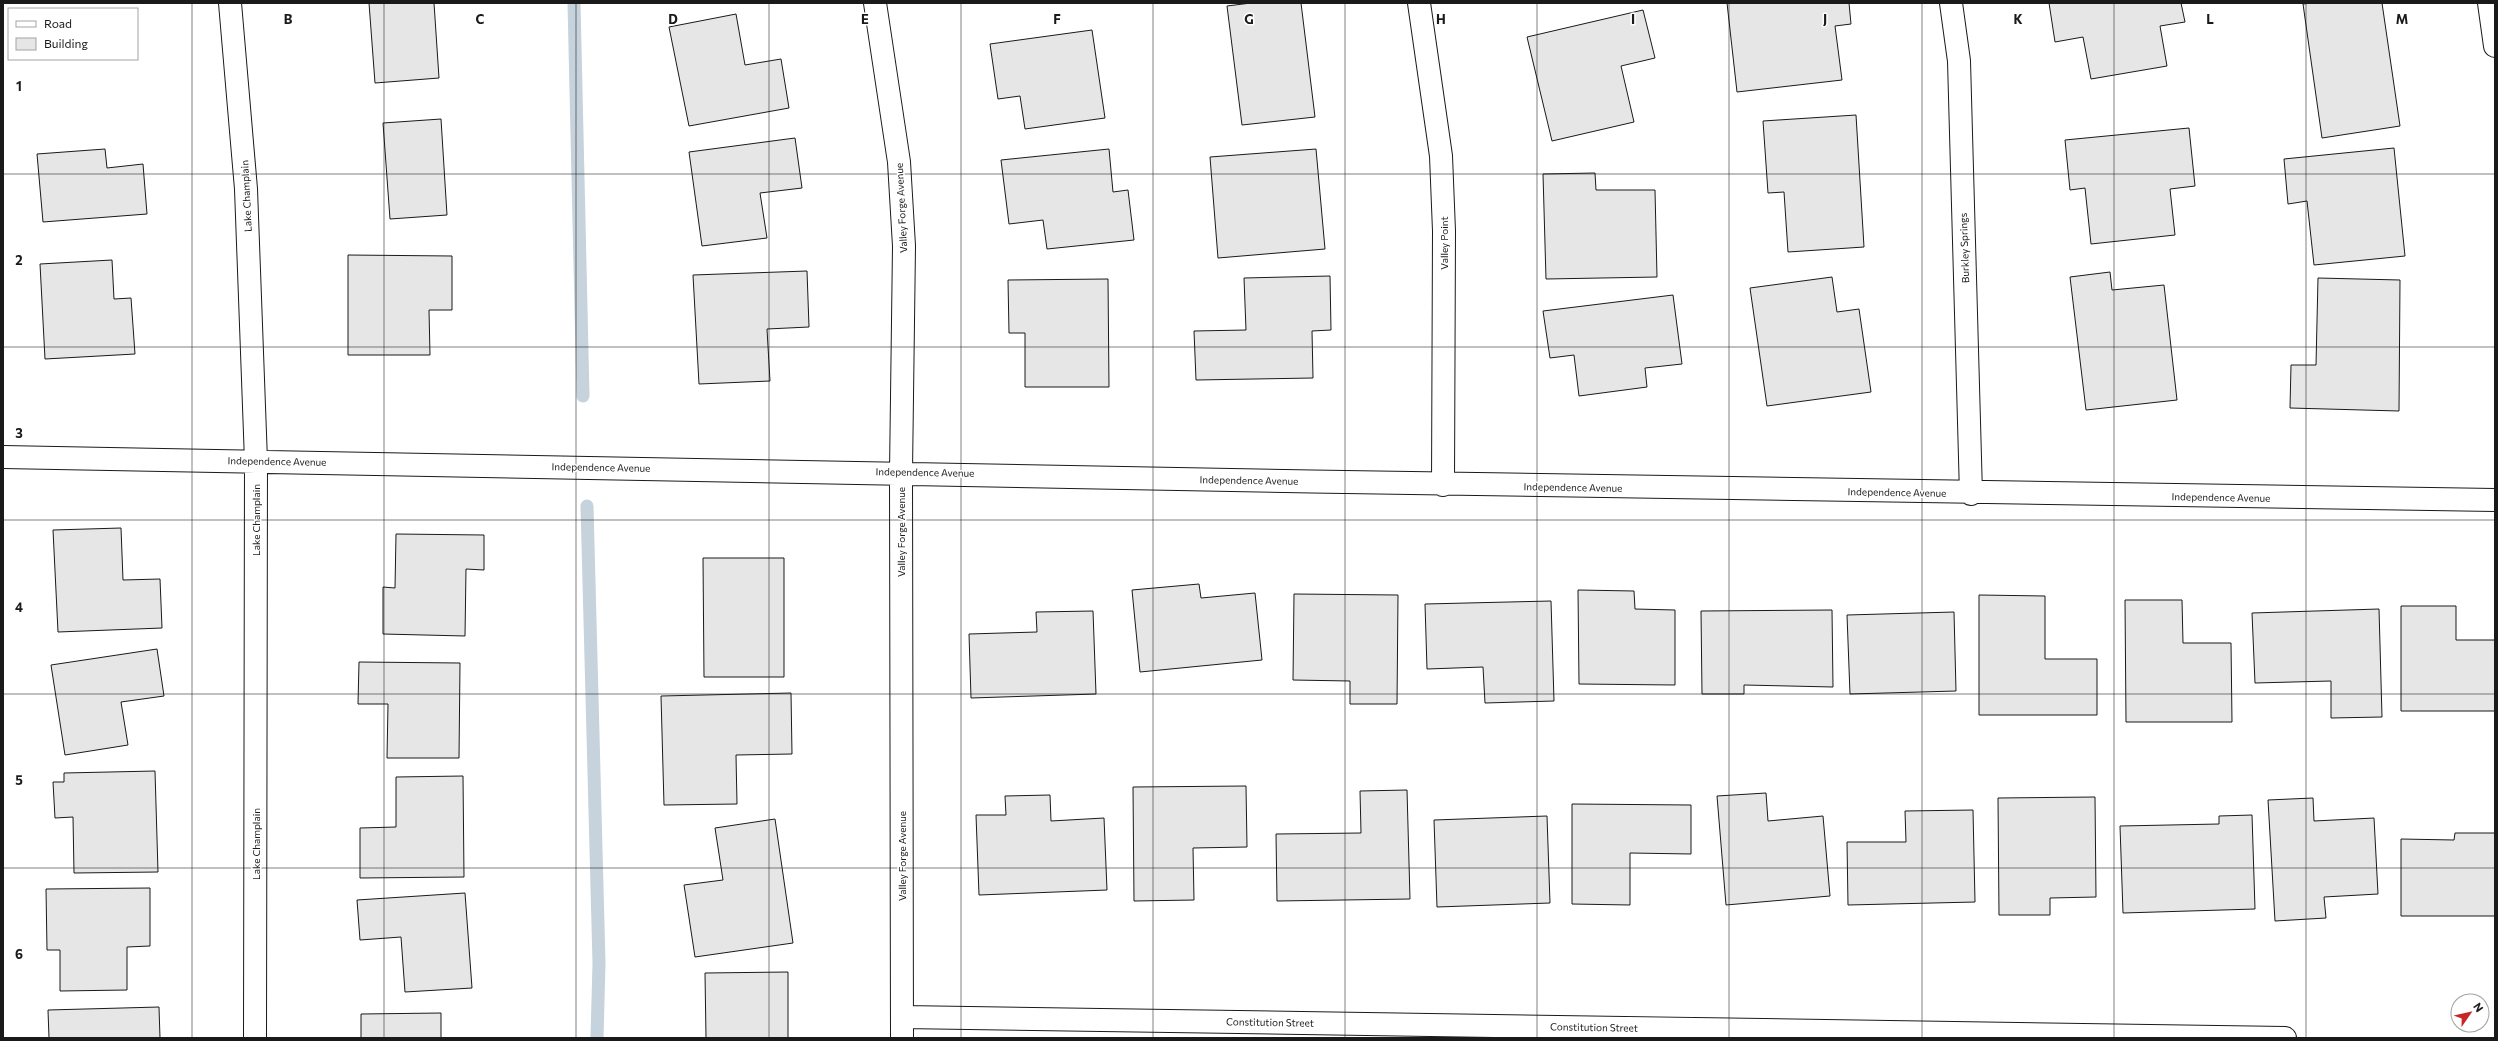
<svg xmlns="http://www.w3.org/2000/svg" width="2498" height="1041" font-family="Commissioner,sans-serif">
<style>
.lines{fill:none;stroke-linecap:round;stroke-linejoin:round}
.stream{stroke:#c6d2dc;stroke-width:13}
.building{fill:#e6e6e6;stroke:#1a1a1a}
.minor-casing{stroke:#1a1a1a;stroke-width:24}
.minor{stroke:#fff;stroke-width:22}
.grid{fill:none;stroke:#1a1a1a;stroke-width:1;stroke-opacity:0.55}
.labels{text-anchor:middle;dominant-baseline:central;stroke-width:3;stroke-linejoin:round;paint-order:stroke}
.street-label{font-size:10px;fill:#1a1a1a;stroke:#fff}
.grid-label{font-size:13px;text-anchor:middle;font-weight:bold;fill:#1a1a1a;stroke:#fff;stroke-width:3;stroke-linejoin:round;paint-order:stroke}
</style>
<rect width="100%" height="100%" fill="#fff"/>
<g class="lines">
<path class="stream" d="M 574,3 L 583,396
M 587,506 L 599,963 L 597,1038"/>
</g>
<path class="building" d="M 369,3 L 434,3 L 439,78 L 375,83 Z
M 1251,3 L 1301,3 L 1315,117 L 1242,125 L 1227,6 Z
M 1727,3 L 1849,3 L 1851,24 L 1835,26 L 1842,80 L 1737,92 Z
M 2049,3 L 2181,3 L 2185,22 L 2160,26 L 2167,66 L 2091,79 L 2083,37 L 2055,42 Z
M 2312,3 L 2382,3 L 2400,126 L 2322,138 L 2303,4 Z
M 1643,10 L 1655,58 L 1621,66 L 1634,122 L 1552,141 L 1527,37 Z
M 736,14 L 745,65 L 781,59 L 789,108 L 689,126 L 669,27 Z
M 1092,30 L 1105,118 L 1025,129 L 1020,96 L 998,99 L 990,44 Z
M 1856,115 L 1864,247 L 1788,252 L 1784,192 L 1768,193 L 1763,121 Z
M 441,119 L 447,215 L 390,219 L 383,123 Z
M 2189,128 L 2195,186 L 2170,189 L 2175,235 L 2091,244 L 2085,188 L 2070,190 L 2065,140 Z
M 795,138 L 802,188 L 760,193 L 767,238 L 702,246 L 689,152 Z
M 2394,148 L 2405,256 L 2314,265 L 2307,201 L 2288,204 L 2284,159 Z
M 105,149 L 107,168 L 143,164 L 147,214 L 43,222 L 37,154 Z
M 1109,149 L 1113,192 L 1128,190 L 1134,240 L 1047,249 L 1043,220 L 1009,224 L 1001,160 Z
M 1316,149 L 1325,249 L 1218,258 L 1210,157 Z
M 1595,173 L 1596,190 L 1655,190 L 1657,277 L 1546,279 L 1543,174 Z
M 348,255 L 452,256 L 452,310 L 429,310 L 430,355 L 348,355 Z
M 112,260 L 114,299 L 131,298 L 135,354 L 45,359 L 40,264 Z
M 807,271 L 809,327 L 767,329 L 770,381 L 699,384 L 693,275 Z
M 2110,272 L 2112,290 L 2164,285 L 2177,400 L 2086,410 L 2070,277 Z
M 1330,276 L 1331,330 L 1312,331 L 1313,378 L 1196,380 L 1194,331 L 1246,330 L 1244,278 Z
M 1832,277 L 1837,312 L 1859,309 L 1871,392 L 1767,406 L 1750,288 Z
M 2318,278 L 2400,280 L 2399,411 L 2290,408 L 2291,365 L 2316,365 Z
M 1108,279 L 1109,387 L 1025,387 L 1025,333 L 1009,333 L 1008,280 Z
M 1673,295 L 1682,364 L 1645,368 L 1647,387 L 1579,396 L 1574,355 L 1550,358 L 1543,311 Z
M 121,528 L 123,580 L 160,579 L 162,628 L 58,632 L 53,530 Z
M 396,534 L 484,535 L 484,570 L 466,569 L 465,636 L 383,634 L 383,587 L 395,588 Z
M 703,558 L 784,558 L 784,677 L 704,677 Z
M 1199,584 L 1201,598 L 1255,593 L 1262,660 L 1140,672 L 1132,590 Z
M 1578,590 L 1634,591 L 1635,609 L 1675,610 L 1675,685 L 1579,684 Z
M 1294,594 L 1398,595 L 1397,704 L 1350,704 L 1350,681 L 1293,680 Z
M 1979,595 L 2045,596 L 2045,659 L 2097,659 L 2097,715 L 1979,715 Z
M 2125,600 L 2182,600 L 2183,643 L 2231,643 L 2232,722 L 2126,722 Z
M 1551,601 L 1554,701 L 1485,703 L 1483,667 L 1427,669 L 1425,604 Z
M 2401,606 L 2456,606 L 2456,640 L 2495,640 L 2495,711 L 2401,711 Z
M 2379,609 L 2382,717 L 2331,718 L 2331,681 L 2255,683 L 2252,613 Z
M 1832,610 L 1833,687 L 1744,685 L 1744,694 L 1702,694 L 1701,611 Z
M 1093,611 L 1096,694 L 971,698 L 969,634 L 1037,632 L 1036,612 Z
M 1954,612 L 1956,691 L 1850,694 L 1847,615 Z
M 157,649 L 164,696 L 121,702 L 128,745 L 65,755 L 51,665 Z
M 359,662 L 460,663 L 459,758 L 387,758 L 388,704 L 358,704 Z
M 791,693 L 792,754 L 736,755 L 737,804 L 664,805 L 661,696 Z
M 155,771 L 158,872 L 74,873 L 73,817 L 55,818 L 53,782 L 64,782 L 64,773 Z
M 463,776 L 464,877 L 360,878 L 360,828 L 396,827 L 396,777 Z
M 1246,786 L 1247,847 L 1193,848 L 1194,900 L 1134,901 L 1133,787 Z
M 1407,790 L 1410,899 L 1277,901 L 1276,834 L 1361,833 L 1360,791 Z
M 1766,793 L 1768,821 L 1823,816 L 1830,896 L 1726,905 L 1717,796 Z
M 1050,795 L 1051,821 L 1104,818 L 1107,890 L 979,895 L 976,815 L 1006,815 L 1005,796 Z
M 2095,797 L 2096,897 L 2050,898 L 2050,915 L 1999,915 L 1998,798 Z
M 2313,798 L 2314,821 L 2374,818 L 2378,894 L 2324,897 L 2326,918 L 2275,921 L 2268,800 Z
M 1572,804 L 1691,805 L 1691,854 L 1630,853 L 1630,905 L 1572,904 Z
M 1973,810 L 1975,902 L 1848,905 L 1847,842 L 1906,842 L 1905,811 Z
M 2252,815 L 2255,909 L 2123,913 L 2120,826 L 2219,824 L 2219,816 Z
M 1547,816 L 1550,903 L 1437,907 L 1434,820 Z
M 775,819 L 793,943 L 695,957 L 684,885 L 723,880 L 715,828 Z
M 2455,833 L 2495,833 L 2495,916 L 2401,916 L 2401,839 L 2454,840 Z
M 150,888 L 150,946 L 127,947 L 127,990 L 60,991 L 60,950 L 47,950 L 46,889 Z
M 465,893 L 472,988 L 405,992 L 401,937 L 360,940 L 357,900 Z
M 788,972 L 788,1038 L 706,1038 L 705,973 Z
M 159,1007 L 160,1038 L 49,1038 L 48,1010 Z
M 441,1013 L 441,1038 L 361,1038 L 361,1014 Z"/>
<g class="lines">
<defs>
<path id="minor" d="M 230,3 L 246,189 L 256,461 L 255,1038
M 875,3 L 899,162 L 904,246 L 901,472 L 902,1038
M 1419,3 L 1441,156 L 1444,231 L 1443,485
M 1951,3 L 1959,61 L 1971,494
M 2489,3 L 2495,46
M 3,457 C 834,472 1664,490 2495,500
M 903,1017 L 2285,1038"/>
</defs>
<use href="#minor" class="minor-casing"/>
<use href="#minor" class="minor"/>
</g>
<path class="grid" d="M 192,3 L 192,1038M 384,3 L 384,1038M 576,3 L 576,1038M 769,3 L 769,1038M 961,3 L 961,1038M 1153,3 L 1153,1038M 1345,3 L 1345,1038M 1537,3 L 1537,1038M 1729,3 L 1729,1038M 1922,3 L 1922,1038M 2114,3 L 2114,1038M 2306,3 L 2306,1038M 3,174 L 2495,174M 3,347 L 2495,347M 3,520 L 2495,520M 3,694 L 2495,694M 3,868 L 2495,868"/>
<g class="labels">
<g class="street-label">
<text transform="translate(246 196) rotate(-93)">Lake Champlain</text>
<text transform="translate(901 208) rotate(-93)">Valley Forge Avenue</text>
<text transform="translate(1444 243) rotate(-90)">Valley Point</text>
<text transform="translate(1964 248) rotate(-92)">Burkley Springs</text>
<text transform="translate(277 461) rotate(1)">Independence Avenue</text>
<text transform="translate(601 467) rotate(1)">Independence Avenue</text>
<text transform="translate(925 472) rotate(1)">Independence Avenue</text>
<text transform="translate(1249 480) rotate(1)">Independence Avenue</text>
<text transform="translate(1573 487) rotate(1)">Independence Avenue</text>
<text transform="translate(1897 492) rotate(1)">Independence Avenue</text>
<text transform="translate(2221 497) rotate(1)">Independence Avenue</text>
<text transform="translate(256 520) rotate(-90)">Lake Champlain</text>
<text transform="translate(901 532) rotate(-90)">Valley Forge Avenue</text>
<text transform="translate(256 844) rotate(-90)">Lake Champlain</text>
<text transform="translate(902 856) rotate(-90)">Valley Forge Avenue</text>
<text transform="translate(1270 1022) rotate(1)">Constitution Street</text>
<text transform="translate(1594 1027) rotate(1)">Constitution Street</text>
</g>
</g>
<g class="grid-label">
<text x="288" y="24">B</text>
<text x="480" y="24">C</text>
<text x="673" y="24">D</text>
<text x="865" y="24">E</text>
<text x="1057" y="24">F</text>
<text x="1249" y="24">G</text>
<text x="1441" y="24">H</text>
<text x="1633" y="24">I</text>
<text x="1825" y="24">J</text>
<text x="2018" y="24">K</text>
<text x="2210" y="24">L</text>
<text x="2402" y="24">M</text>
<text x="19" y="91">1</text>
<text x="19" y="265">2</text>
<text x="19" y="438">3</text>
<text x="19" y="612">4</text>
<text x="19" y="785">5</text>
<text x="19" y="959">6</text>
</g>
<rect width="2498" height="1041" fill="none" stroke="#1a1a1a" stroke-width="8"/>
<rect x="8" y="8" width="130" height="52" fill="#ffffff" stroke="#a3a3a3"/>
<rect x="16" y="21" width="20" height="6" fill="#ffffff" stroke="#a3a3a3"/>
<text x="44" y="28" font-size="12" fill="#1a1a1a">Road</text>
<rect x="16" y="38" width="20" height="12" fill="#e6e6e6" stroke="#a3a3a3"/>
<text x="44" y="48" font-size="12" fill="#1a1a1a">Building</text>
<g transform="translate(2470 1013) rotate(56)"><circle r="19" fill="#ffffff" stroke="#a3a3a3"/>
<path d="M0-3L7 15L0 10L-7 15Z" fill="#c62828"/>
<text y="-6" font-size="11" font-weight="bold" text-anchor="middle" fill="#1a1a1a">N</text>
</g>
</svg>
